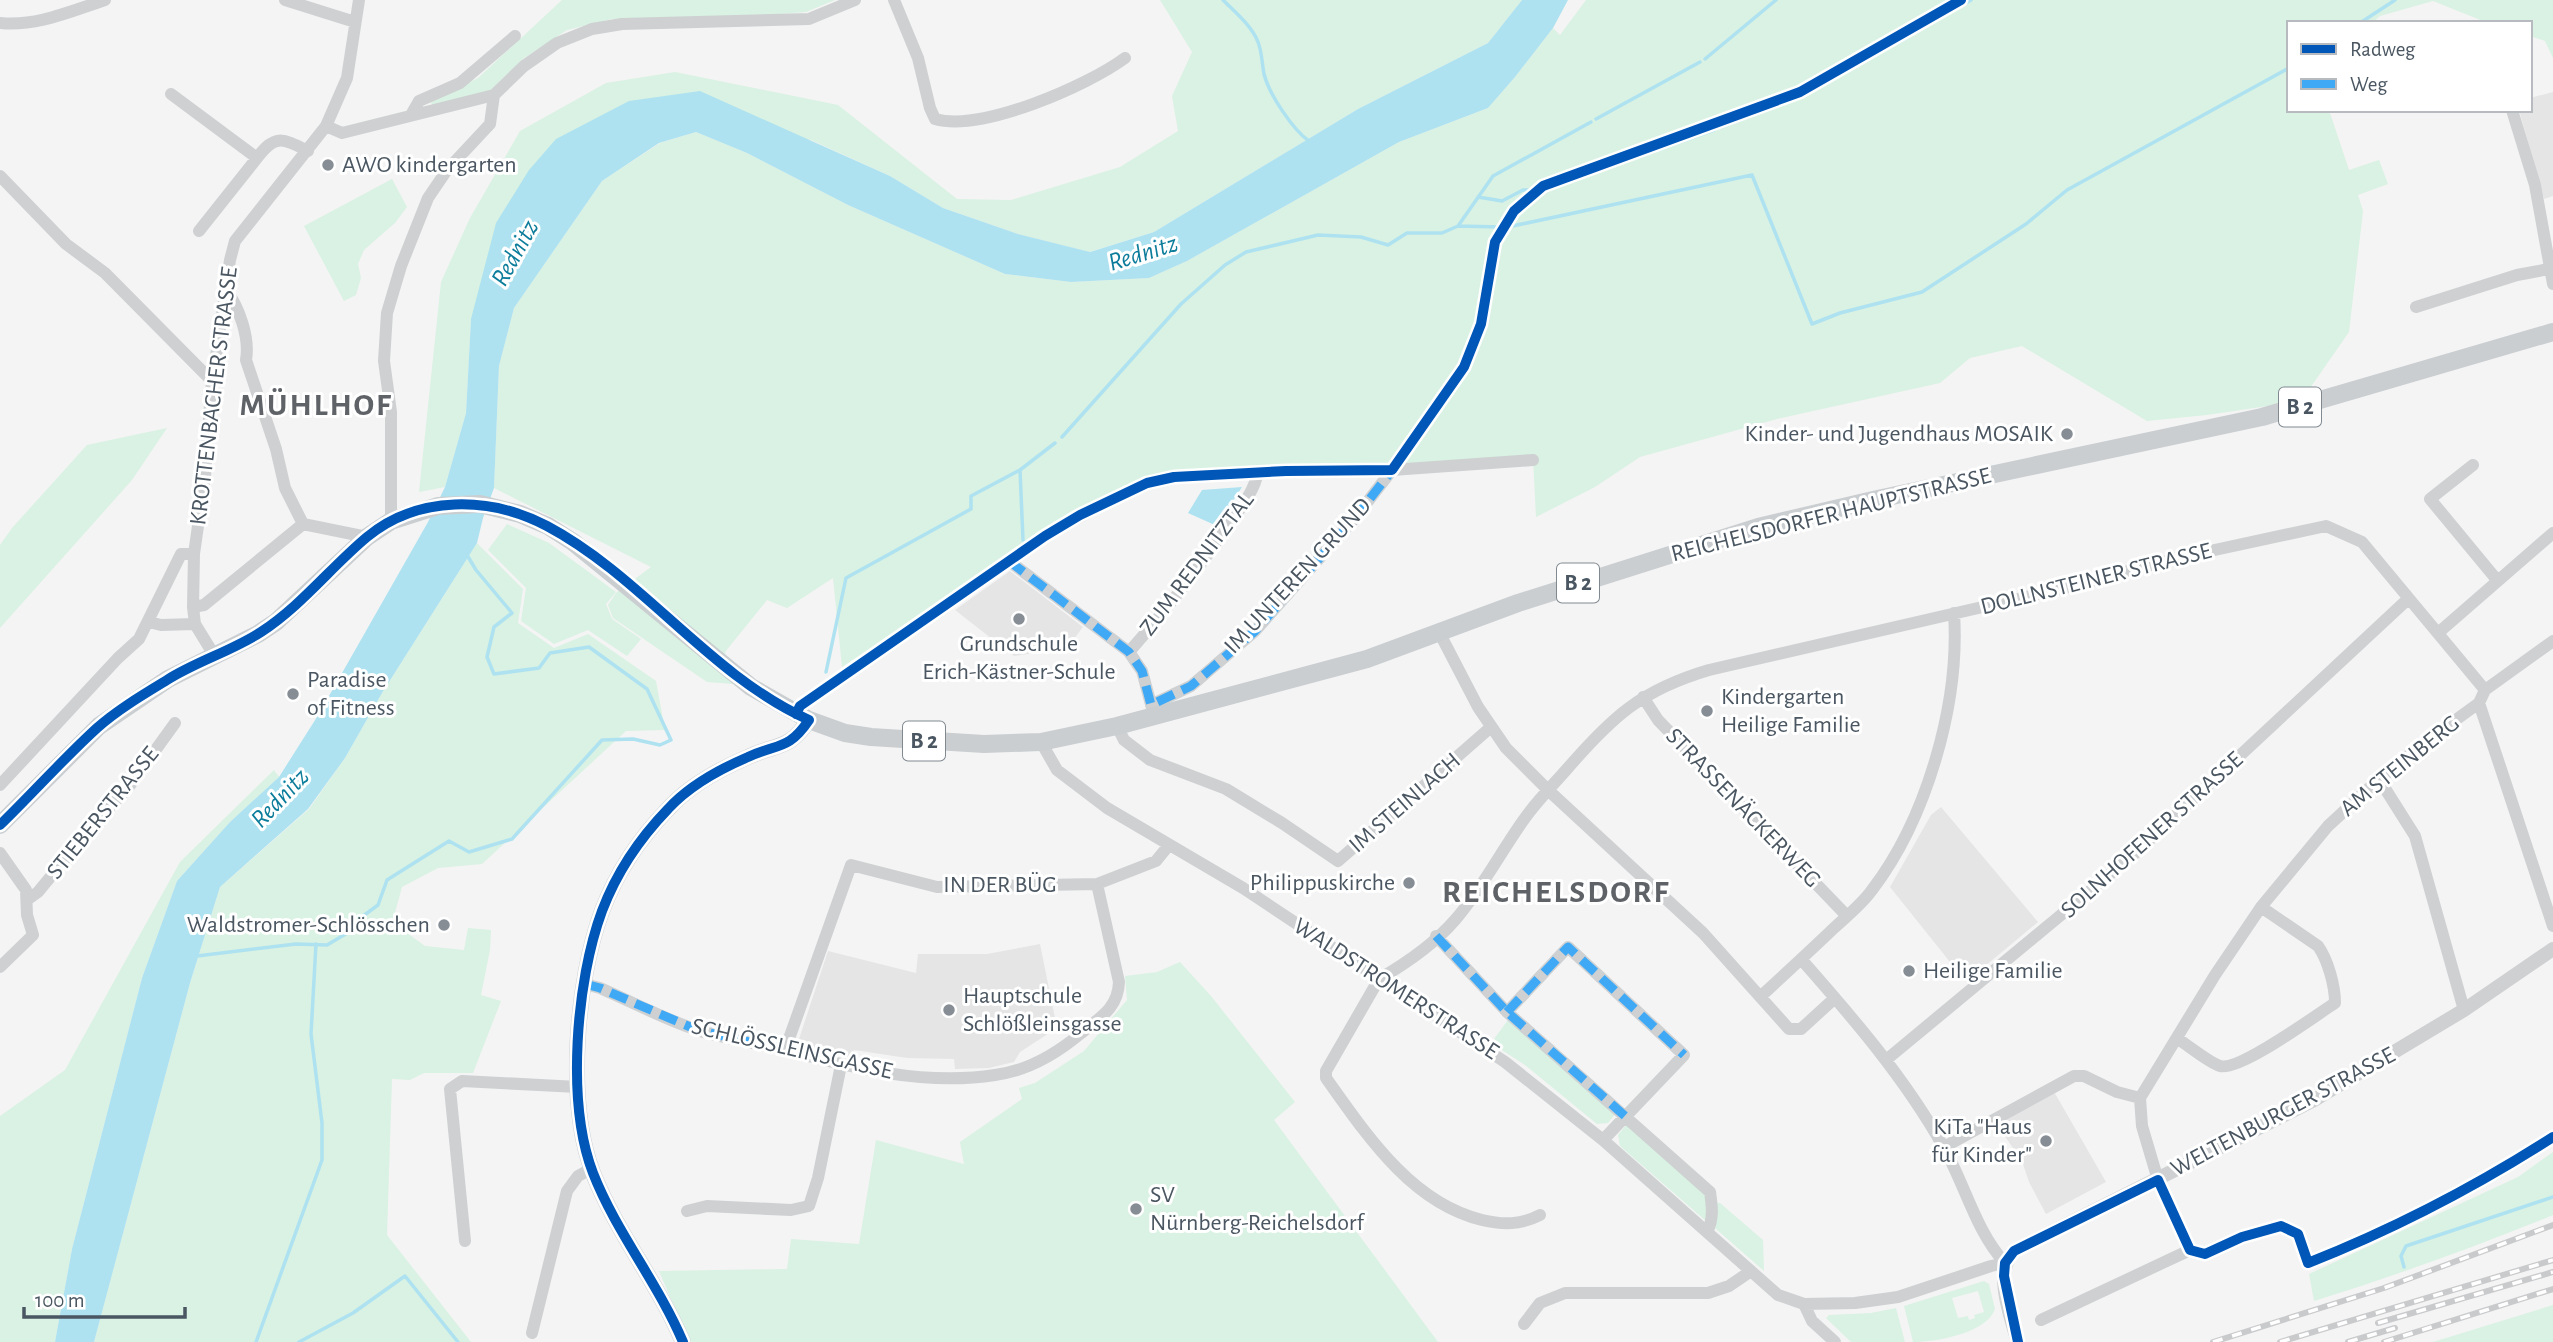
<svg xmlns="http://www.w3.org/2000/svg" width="2553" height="1342" font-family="'Alegreya Sans',sans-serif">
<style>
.education{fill:#e6e5e6}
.green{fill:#d9f2e3;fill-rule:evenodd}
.water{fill:#aee2f0}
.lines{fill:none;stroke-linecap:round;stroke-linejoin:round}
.stream{stroke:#aee2f0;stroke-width:3.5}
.minor{stroke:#ced0d2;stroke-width:12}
.tertiary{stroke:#ced0d2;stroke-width:14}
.secondary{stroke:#ced0d4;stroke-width:16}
.primary{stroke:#caced1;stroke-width:18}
.rail-casing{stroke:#c9cacc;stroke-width:6}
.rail{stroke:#fff;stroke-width:3.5;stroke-dasharray:10;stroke-linecap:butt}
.quiet{stroke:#3fa9f5;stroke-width:9;stroke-dasharray:18 9;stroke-linecap:butt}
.cycleway-casing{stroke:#fff;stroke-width:15}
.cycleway{stroke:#0057b8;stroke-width:10}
.poi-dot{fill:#868d94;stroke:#fff;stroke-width:2.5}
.labels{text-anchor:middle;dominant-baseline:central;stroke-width:6;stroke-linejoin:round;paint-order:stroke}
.shield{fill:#fff;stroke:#808990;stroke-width:2}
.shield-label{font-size:23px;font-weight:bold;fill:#4a5661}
.poi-label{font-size:24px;fill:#4a5661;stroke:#fff;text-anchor:start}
.street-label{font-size:24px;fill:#4a5661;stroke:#fff}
.water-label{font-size:26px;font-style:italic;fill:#0c7c9b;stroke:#fff}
.district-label{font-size:32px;font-weight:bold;letter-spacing:2px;fill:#5f6368;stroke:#fff}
</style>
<rect width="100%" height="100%" fill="#f4f4f4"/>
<path class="education" d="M 2553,92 L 2553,196 L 2544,199 L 2519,110 L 2530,110 L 2530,98 Z
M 1010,571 L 1083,627 L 1067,648 L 1014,656 L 955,610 Z
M 1941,807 L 2038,922 L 1966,982 L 1890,887 L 1931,815 Z
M 1040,944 L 1057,1028 L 1020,1052 L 1014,1062 L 989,1068 L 955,1069 L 954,1059 L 907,1058 L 854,1050 L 852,1058 L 802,1045 L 799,1039 L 828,951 L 916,973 L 918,954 L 987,954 Z
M 2053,1090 L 2106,1182 L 2046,1214 L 2029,1182 L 2022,1161 L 1995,1122 Z"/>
<path class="green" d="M 562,0 L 835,0 L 806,12 L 765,15 L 612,19 L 567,30 L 524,58 L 491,90 L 432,107 L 431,102 L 478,78 Z
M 1160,0 L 1522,0 L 1488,43 L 1358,109 L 1154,232 L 1089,252 L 1018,234 L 943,208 L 890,176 L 811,140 L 629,101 L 471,319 L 466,413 L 445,487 L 419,492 L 441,282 L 470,218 L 520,131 L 606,83 L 675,72 L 838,105 L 957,199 L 1011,200 L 1120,167 L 1178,131 L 1172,96 L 1192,52 Z
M 1586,0 L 2553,0 L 2553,58 L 2545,41 L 2530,36 L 2530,23 L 2488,23 L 2433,1 L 2380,16 L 2372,23 L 2289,23 L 2289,110 L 2329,110 L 2349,170 L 2379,160 L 2388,184 L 2358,195 L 2363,211 L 2349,332 L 2301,401 L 2207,415 L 2147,421 L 2022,346 L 1970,358 L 1940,383 L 1777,419 L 1640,457 L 1595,487 L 1536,517 L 1533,458 L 1170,475 L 1110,496 L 953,594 L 842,667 L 833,578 L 787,608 L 767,600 L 725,652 L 734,684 L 707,682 L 613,618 L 608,605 L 616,593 L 651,567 L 494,488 L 499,366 L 514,308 L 602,181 L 660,143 L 696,132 L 747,153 L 848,205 L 1005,274 L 1071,282 L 1149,278 L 1187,261 L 1399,142 L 1488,108 L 1515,77 L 1553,28 L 1560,35 Z
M 392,179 L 407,207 L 395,223 L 364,250 L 358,264 L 361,278 L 356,295 L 344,301 L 304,226 Z
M 167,428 L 132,480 L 0,628 L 0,545 L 12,528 L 87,445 Z
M 507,524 L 549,543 L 616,592 L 606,604 L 612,619 L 641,639 L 627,656 L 588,630 L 554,644 L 521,621 L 526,588 L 488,550 Z
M 477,543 L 523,589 L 518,623 L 554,648 L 588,634 L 656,681 L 665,730 L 626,731 L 482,864 L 438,868 L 402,887 L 391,927 L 400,928 L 425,946 L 464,950 L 468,928 L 491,930 L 490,950 L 481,995 L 501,1001 L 473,1073 L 424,1073 L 410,1080 L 392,1079 L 387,1235 L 471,1342 L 94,1342 L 190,983 L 220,887 L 309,809 L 345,758 L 382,693 Z
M 274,770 L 279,777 L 230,822 L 177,881 L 142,978 L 72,1249 L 55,1342 L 0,1342 L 0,1116 L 65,1070 L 180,862 Z
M 1180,962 L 1211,996 L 1295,1102 L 1274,1120 L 1438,1342 L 681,1342 L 679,1318 L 659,1271 L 787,1269 L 791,1239 L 859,1244 L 876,1140 L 964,1164 L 960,1142 L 1022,1099 L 1019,1088 L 1035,1083 L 1084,1051 L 1127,1000 L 1125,976 L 1157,972 Z
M 1508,1020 L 1616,1113 L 1608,1123 L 1597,1124 L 1525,1065 L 1491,1043 Z
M 1628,1123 L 1706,1193 L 1706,1221 L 1620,1146 L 1618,1135 Z
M 2553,1152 L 2553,1215 C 2474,1247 2395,1276 2314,1301 L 2309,1274 L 2518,1177 Z
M 1717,1203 L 1720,1203 L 1763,1240 L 1764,1271 L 1715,1228 Z
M 1984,1281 L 1989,1284 L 1995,1309 C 1987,1333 1936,1342 1913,1342 L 1904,1306 ZM 1978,1291 L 1984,1312 L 1974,1315 L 1975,1318 L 1969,1320 L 1968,1316 L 1958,1318 L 1952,1298 Z
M 2553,1305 L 2553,1342 L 2433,1342 Z
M 1896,1308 L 1905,1342 L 1851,1342 L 1826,1318 L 1829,1315 L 1871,1313 Z"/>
<path class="water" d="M 1522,0 L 1568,0 L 1553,28 L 1515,77 L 1488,108 L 1399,142 L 1187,261 L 1149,278 L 1071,282 L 1005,274 L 848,205 L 747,153 L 696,132 L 659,143 L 602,181 L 514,308 L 499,366 L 494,488 L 483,518 L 477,543 L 382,693 L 345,758 L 308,809 L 220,887 L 190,983 L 94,1342 L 55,1342 L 72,1249 L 142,978 L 177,881 L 230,822 L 279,777 L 317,717 L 428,522 L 445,487 L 466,413 L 471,319 L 496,223 L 529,170 L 556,139 L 629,101 L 700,91 L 890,176 L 943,208 L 1018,234 L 1090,252 L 1154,232 L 1358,109 L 1488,43 Z
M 1242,487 L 1217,526 L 1188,513 L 1202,490 Z"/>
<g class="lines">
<path class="stream" d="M 1223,0 C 1235,12 1252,26 1258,42 C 1262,52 1262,64 1264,74 C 1269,94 1293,130 1309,141
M 2360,23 L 2395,0
M 1917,31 L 1971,0
M 1705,59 L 1776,0
M 1798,97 L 1908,37
M 1596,119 L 1700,62
M 1721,127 L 1791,100
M 1541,191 L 1714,130
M 1478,197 L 1502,201 L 1523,190 L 1534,190
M 1458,226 L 1493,176 L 1591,122
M 1508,227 L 1752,175 L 1812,324 L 1840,313 L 1922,292 L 2026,224 L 2067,190 L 2289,68
M 1062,437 L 1181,304 L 1225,265 L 1246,252 L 1318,235 L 1361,237 L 1388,245 L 1407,233 L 1442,233 L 1458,226 L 1500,227
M 1020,470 L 1023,540
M 826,672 L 846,578 L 971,509 L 971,496 L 1020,470 L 1055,443
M 197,956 L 296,944 L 327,945 L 349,932 L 359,919 L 378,905 L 387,880 L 449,841 L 469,852 L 512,839 L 602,740 L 633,739 L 660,745 L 671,740 L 647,689 L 589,647 L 550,653 L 539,668 L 494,674 L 487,657 L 494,627 L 512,613 L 476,570 L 467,555
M 2404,1267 L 2401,1256 L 2406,1246 L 2553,1197
M 256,1342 L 322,1160 L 322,1123 L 311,1034 L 316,944
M 299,1342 L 353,1313 L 405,1276 L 458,1342"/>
<path class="minor" d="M 285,0 L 355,22
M 894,0 L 918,58 L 930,108 L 935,119 C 982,132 1087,86 1125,58
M 0,23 C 36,27 71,11 105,0
M 171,94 L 257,158 C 275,134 282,138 308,151
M 2512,110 L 2535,185 L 2553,284
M 411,115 L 419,101 L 460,83 L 515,36
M 326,126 L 342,133 L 494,95 L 524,66 L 557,43 L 592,29 L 622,24 L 809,19 L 855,0
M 0,176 L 66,244 L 105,273 L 213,382
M 199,231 L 257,158
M 226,289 C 239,308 250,337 246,360 L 276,449 L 285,488 L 303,524
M 2416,307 L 2517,275 L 2549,269
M 2473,465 L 2430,499 L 2497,580
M 1111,500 L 1045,536 L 1009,561 L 1129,652 L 1142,671 L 1153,712
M 391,521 L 391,412 L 384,361 L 387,313 L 401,266 L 428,198 L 447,170 L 490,124 L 494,95
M 303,524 L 367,537
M 193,607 L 204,605 L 303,524
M 149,622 L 161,625 L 195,624
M 1439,632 L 1478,707 L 1506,748 L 1548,790 L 1703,933 L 1789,1029 L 1801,1029 L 1835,998
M 2438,633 L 2553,533
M 1129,652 C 1165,611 1199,569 1229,524 C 1241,507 1254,492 1258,472
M 214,655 L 195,624 L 193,607 L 194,554 L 205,477 L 211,390 L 230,260 L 235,241 L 326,126 L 347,78 L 359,0
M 1643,697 L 1658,720 L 1847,916
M 2479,703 L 2553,926
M 1151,705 L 1191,686 L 1255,631 L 1355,518 L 1392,470 L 1533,460
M 796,714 L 800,706 L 885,648
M 1117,726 L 1124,740 L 1150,760 L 1226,789 L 1282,823 L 1338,861 L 1491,727
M 1041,742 L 1057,770 L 1107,808 L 1243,888 L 1505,1062 L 1603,1140 L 1778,1295 L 1804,1304 L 1855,1303 L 1898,1297 L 1991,1266 L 2005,1263
M 2379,779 L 2415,836 L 2464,1010
M 0,785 L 118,658 L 139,639 L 181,554 L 194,554
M 0,853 L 26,890 L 27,915 L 33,935 L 0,967
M 27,900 L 38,892 L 95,823 L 128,788 L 175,723
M 1436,936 L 1507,1012 L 1710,1192 C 1712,1205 1714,1219 1707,1232
M 1801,959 C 1853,1018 1904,1077 1943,1146 C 1965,1184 1975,1230 2005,1263
M 585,984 L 600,988 C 632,1002 664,1019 697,1030 C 726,1039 756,1043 785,1050 C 853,1068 924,1086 995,1075 C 1026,1071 1056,1054 1080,1034 C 1099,1018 1118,1009 1119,982 L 1097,884
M 1760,997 C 1785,974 1810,951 1834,928 C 1847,916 1862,904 1872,890 C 1927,818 1960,703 1954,613
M 1507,1012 L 1568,947 L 1684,1055 L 1603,1140
M 2178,1039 C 2189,1046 2208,1062 2220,1066 C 2239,1072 2316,1015 2335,1003 C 2335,986 2328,960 2318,946 L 2261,907
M 785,1050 L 851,865 L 937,887 L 1097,884 L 1156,861 L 1169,845
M 1886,1060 L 2132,856 L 2408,599
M 1944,1147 L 2074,1076 L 2084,1076 L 2117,1092 L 2140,1098
M 687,1211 L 707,1206 L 791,1210 L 809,1206 L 818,1178 L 841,1065
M 1540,1215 C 1521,1225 1503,1225 1482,1220 C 1411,1203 1366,1134 1326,1078 L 1326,1071 L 1379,979 C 1405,964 1436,942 1455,920 C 1482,889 1501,851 1525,818 C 1537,801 1553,785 1567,769 C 1612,717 1641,690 1709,670 L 2065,588 L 2173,559 L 2326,526 L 2362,542 L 2485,690
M 465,1241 L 450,1089 L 462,1081 L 578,1087
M 2190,1250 L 2158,1180 L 2142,1126 L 2140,1098 L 2215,975 L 2261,907 L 2328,826 L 2368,789 L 2421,745 L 2479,703 L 2485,690 L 2553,641
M 1804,1304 L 1812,1321 L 1835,1342
M 2041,1320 L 2190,1250 L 2205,1254 L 2242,1237 L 2281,1226
M 1524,1324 L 1540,1303 L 1565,1293 L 1708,1293 L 1729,1286 L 1751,1271
M 532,1333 L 567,1191 L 578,1176 L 591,1169"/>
<path class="tertiary" d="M 2018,1342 C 2011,1318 1993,1270 2014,1251 L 2314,1100 L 2464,1010 L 2553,949"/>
<path class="secondary" d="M 683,1342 C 658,1283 616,1232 593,1173 C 566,1103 576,981 602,911 C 616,874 640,838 668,809 C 688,787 720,769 748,757 C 778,743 788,751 809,720"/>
<path class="primary" d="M 0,825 L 99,726 L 168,679 L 258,634 L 276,622 L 367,537 L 391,521 L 438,506 L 480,504 L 520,514 L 548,526 L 573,542 L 751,687 L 809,720 L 845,733 L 871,737 L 984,744 L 1041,742 L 1117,726 L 1367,659 L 1518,603 L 1758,527 L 1873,500 L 2262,417 L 2553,332"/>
<defs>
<path id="rail" d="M 2378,1323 L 2553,1272
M 2213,1342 L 2384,1288 L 2553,1225
M 2280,1342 L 2553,1260
M 2348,1342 L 2395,1328
M 2384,1342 L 2553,1289"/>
</defs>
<use href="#rail" class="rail-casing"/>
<use href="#rail" class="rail"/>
<path class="quiet" d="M 1009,561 L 1129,652 L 1142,671 L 1151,705 L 1191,686 L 1255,631 L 1355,518 L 1393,469
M 1436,936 L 1507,1012 L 1625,1116
M 585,984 L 600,988 L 697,1030 L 785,1050
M 1507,1012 L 1568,947 L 1684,1055"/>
<defs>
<path id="cycleway" d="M 796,714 L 800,706 L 1045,536 L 1080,515 L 1147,483 L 1174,477 L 1286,471 L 1392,470 L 1464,367 L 1481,324 L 1495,242 L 1514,211 L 1543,186 L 1800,92 L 1961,0
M 0,825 C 33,793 63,759 97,728 C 117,710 144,694 167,680 C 197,661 232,651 261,632 C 301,606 331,567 367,537 C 418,495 490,496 547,526 C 643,577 709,675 809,720 C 788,751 778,743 748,757 C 720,769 688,787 668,809 C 640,838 616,874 602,911 C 576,981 566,1103 593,1173 C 616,1232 658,1283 683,1342
M 2018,1342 L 2004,1276 L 2005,1263 L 2014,1251 L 2158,1180 L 2190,1250 L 2205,1254 L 2242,1237 L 2281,1226 L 2298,1234 L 2308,1263 C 2394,1229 2475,1187 2553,1137"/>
</defs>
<use href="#cycleway" class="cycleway-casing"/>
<use href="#cycleway" class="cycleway"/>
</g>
<g class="poi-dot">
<circle cx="328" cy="165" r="7"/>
<circle cx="2067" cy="434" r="7"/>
<circle cx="1019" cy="619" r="7"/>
<circle cx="293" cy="694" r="7"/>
<circle cx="1707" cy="711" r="7"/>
<circle cx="1409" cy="883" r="7"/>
<circle cx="444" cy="925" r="7"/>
<circle cx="1909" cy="971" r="7"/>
<circle cx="949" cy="1010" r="7"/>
<circle cx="2046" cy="1141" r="7"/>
<circle cx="1136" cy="1209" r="7"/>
</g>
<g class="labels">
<g class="shield">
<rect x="2279" y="387.5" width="42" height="39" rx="5"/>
<rect x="1557" y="563.5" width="42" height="39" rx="5"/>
<rect x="903" y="721.5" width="42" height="39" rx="5"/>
</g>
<g class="shield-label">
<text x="2300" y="407">B 2</text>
<text x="1578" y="583">B 2</text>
<text x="924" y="741">B 2</text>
</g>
<g class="poi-label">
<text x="342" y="165">AWO kindergarten</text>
<text x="2053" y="434" text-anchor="end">Kinder- und Jugendhaus MOSAIK</text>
<text x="1019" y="644" text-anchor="middle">Grundschule<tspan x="1019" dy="28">Erich-Kästner-Schule</tspan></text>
<text x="307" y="680">Paradise<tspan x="307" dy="28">of Fitness</tspan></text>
<text x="1721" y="697">Kindergarten<tspan x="1721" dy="28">Heilige Familie</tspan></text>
<text x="1395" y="883" text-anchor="end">Philippuskirche</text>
<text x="430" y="925" text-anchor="end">Waldstromer-Schlösschen</text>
<text x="1923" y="971">Heilige Familie</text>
<text x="963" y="996">Hauptschule<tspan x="963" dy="28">Schlößleinsgasse</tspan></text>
<text x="2032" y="1127" text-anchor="end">KiTa "Haus<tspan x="2032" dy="28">für Kinder"</tspan></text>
<text x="1150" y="1195">SV<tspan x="1150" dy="28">Nürnberg-Reichelsdorf</tspan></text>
</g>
<g class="street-label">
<text transform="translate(214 396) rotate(-83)">KROTTENBACHER STRASSE</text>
<text transform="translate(1831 515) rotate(-14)">REICHELSDORFER HAUPTSTRASSE</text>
<text transform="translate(1197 564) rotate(-53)">ZUM REDNITZTAL</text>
<text transform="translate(1298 576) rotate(-47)">IM UNTEREN GRUND</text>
<text transform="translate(2096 579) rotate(-14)">DOLLNSTEINER STRASSE</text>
<text transform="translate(2400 766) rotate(-39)">AM STEINBERG</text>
<text transform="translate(1405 803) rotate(-41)">IM STEINLACH</text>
<text transform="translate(1743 808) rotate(46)">STRASSENÄCKERWEG</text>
<text transform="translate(103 813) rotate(-51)">STIEBERSTRASSE</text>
<text transform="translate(2152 835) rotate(-42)">SOLNHOFENER STRASSE</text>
<text x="1000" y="885">IN DER BÜG</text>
<text transform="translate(1396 989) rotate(33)">WALDSTROMERSTRASSE</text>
<text transform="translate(792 1049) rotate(13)">SCHLÖSSLEINSGASSE</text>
<text transform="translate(2283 1112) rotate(-28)">WELTENBURGER STRASSE</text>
</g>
<g class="water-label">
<text transform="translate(515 253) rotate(-61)">Rednitz</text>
<text transform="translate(1143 253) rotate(-17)">Rednitz</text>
<text transform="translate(280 798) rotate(-46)">Rednitz</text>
</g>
<g class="district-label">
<text x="316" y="405">MÜHLHOF</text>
<text x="1556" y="892">REICHELSDORF</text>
</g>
</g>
<rect x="2287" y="21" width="245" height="91" fill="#ffffff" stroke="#b7bbc0" stroke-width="2"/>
<rect x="2301" y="44" width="35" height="10" fill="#0057b8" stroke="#b7bbc0" stroke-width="2"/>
<text x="2350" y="56" font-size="21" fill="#4a5661">Radweg</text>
<rect x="2301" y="79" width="35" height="10" fill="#3fa9f5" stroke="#b7bbc0" stroke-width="2"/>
<text x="2350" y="91" font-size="21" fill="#4a5661">Weg</text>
<path d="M24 1307v10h161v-10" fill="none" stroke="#4a5661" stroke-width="3.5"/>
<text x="35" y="1307" font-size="21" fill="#4a5661" stroke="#ffffff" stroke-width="5" paint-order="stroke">100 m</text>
</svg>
